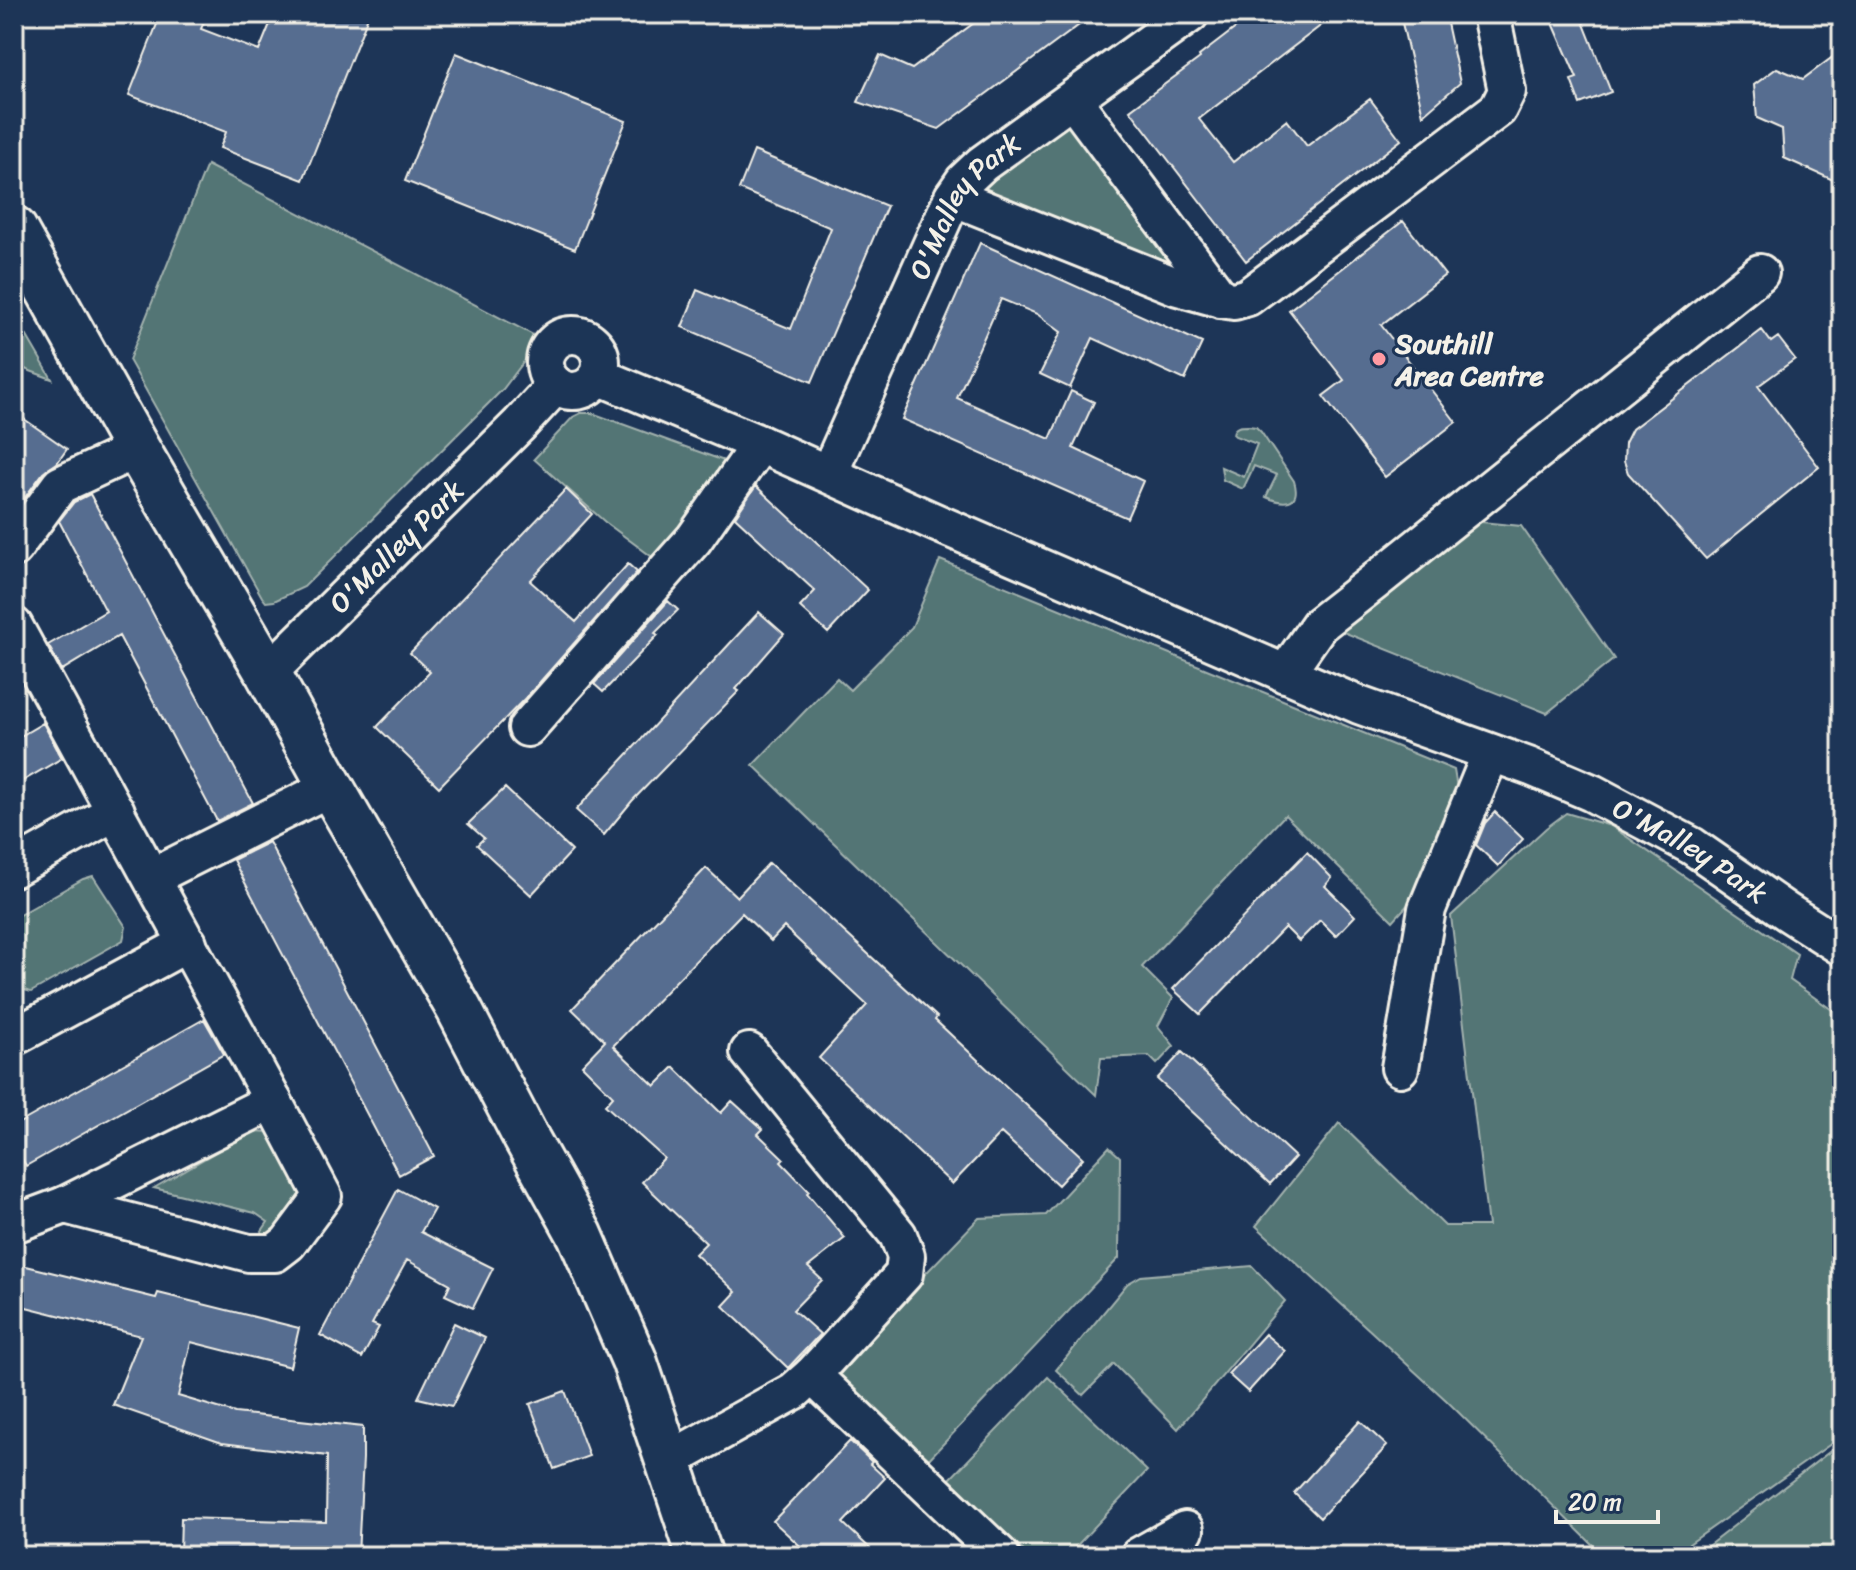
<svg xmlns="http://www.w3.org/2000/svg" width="1856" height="1570" font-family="Sriracha,sans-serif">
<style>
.green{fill:#527474;stroke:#a3b2ae;stroke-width:2}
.building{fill:#576d90;stroke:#f4f1e8;stroke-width:2}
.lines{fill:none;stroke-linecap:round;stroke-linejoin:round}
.minor-casing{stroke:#f4f1e8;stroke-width:42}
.secondary-casing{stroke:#f4f1e8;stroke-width:50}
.minor{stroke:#1d3557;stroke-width:36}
.secondary{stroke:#1d3557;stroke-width:44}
.poi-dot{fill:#ff9aa2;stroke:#1d3557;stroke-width:3}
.labels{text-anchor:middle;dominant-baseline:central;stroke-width:6;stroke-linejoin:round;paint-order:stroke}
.street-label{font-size:28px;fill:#f4f1e8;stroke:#1d3557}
.poi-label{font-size:28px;font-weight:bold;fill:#f4f1e8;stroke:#1d3557;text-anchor:start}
</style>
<rect width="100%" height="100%" fill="#1d3557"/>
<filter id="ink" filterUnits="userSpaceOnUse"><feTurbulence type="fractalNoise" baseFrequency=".0125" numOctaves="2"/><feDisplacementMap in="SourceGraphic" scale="16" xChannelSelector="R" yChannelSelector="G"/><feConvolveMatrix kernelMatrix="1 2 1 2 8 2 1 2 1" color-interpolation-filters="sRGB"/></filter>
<g filter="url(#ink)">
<path class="green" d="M 1067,121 L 1170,253 L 1169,263 L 1163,269 L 985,191 L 982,181 Z
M 207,165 L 541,339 L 503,389 L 304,587 L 274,601 L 266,602 L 262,597 L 129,360 Z
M 14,314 L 52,379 L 14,365 Z
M 581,413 L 592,413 L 727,462 L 655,559 L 605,522 L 534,459 L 573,417 Z
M 1248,426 L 1256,427 L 1261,432 L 1294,481 C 1302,506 1282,504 1266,497 L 1277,475 L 1254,466 L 1243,489 L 1223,480 L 1221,467 L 1244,477 L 1257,444 L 1235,436 L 1233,434 C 1234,426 1241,426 1248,426 Z
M 1471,521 L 1521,526 L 1614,659 L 1547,713 L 1338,630 Z
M 940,560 L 1454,770 L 1457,788 L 1412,900 L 1393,921 L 1285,815 L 1142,967 L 1173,998 L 1158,1026 L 1174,1046 L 1157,1064 L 1149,1056 L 1101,1058 L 1096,1095 L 753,765 L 837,678 L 850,690 L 912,627 Z
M 1566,813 L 1611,826 L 1797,954 L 1790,980 L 1842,1017 L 1842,1436 L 1672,1556 L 1612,1556 L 1600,1552 L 1446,1400 L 1256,1226 L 1339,1123 L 1445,1226 L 1488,1226 L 1451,916 L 1546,828 Z
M 93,876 L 126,927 L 123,940 L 31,992 L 14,987 L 14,918 L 83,879 Z
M 252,1131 L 272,1132 L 303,1192 L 273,1239 L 253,1244 L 268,1222 L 255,1213 L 154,1188 Z
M 1109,1147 L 1120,1157 L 1119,1258 L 926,1462 L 832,1371 L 979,1218 L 1046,1215 Z
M 1252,1266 L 1285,1301 L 1178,1429 L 1114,1364 L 1083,1395 L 1056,1370 L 1127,1284 L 1141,1276 Z
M 1048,1377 L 1147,1471 L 1067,1556 L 1029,1556 L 949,1480 Z
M 1842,1442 L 1842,1556 L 1695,1556 Z"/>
<path class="building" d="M 161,14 L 207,14 L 201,29 L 259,51 L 274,14 L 369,14 L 303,180 L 220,148 L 226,132 L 129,95 Z
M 986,14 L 1094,14 L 939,129 L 858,102 L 880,55 L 912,69 Z
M 1254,14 L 1336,14 L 1199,119 L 1233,162 L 1287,120 L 1307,146 L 1370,99 L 1401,140 L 1246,261 L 1130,110 L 1200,58 L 1199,56 Z
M 1400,14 L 1445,14 L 1460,83 L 1423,115 Z
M 1549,14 L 1580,14 L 1611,92 L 1580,104 L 1571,80 L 1577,78 Z
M 1842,50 L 1842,184 L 1784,158 L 1782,129 L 1757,118 L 1754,85 L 1777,68 L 1803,79 Z
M 456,53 L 626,121 L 575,249 L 405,181 Z
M 754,151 L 887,206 L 812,382 L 682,327 L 697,290 L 791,329 L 831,228 L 739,189 Z
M 1403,221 L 1445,275 L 1381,325 L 1456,422 L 1385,477 L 1323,396 L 1344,380 L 1289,310 Z
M 980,243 L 1202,343 L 1185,380 L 1093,338 L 1070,388 L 1040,374 L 1061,332 L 1037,314 L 1001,299 L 957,398 L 1050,439 L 1071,391 L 1094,402 L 1073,448 L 1143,481 L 1127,518 L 902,419 Z
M 1762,330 L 1771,342 L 1778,337 L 1795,359 L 1758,386 L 1819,467 L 1706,559 L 1628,473 L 1624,461 L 1625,443 L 1632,429 Z
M 14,412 L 67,449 L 57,463 L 43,473 L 14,512 Z
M 756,486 L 868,590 L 828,633 L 800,607 L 815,591 L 735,517 Z
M 566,489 L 592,514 L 530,581 L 576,622 L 628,564 L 637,572 L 531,692 L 439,787 L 377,727 L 430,672 L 410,653 Z
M 90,494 L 253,803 L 217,821 L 119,636 L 62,670 L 48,645 L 106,611 L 59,521 L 74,502 Z
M 668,601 L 678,610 L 655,633 L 658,635 L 603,692 L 594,684 Z
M 759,612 L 784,634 L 736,689 L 739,691 L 632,801 L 604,835 L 576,810 Z
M 43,723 L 62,758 L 14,786 L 14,740 Z
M 505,788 L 572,851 L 531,895 L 477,845 L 484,838 L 468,824 Z
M 1495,812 L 1523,839 L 1498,866 L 1476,845 L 1485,823 Z
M 269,842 L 434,1156 L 399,1175 L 233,860 Z
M 1307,852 L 1332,878 L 1325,886 L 1355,916 L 1336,936 L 1320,920 L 1299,941 L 1285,927 L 1200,1014 L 1173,989 Z
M 769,863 L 937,1017 L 935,1020 L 1083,1158 L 1058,1185 L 1001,1133 L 952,1184 L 819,1058 L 867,1005 L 784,927 L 771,941 L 742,913 L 613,1046 L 655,1086 L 674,1067 L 721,1113 L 732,1101 L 763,1129 L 758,1134 L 784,1159 L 781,1162 L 809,1191 L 807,1193 L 845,1238 L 808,1267 L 822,1280 L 793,1310 L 820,1334 L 788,1368 L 723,1306 L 736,1292 L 695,1254 L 706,1243 L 642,1182 L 664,1158 L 605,1105 L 613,1096 L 582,1065 L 605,1041 L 572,1009 L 706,868 L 737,897 Z
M 204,1019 L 224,1054 L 26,1166 L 14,1144 L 14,1126 Z
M 1182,1052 L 1295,1157 L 1270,1184 L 1157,1079 Z
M 398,1189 L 434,1209 L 421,1232 L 493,1268 L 473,1308 L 445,1295 L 450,1284 L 407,1260 L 372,1324 L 379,1327 L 362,1358 L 320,1335 Z
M 14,1263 L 156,1298 L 158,1293 L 299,1328 L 290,1367 L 191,1342 L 178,1396 L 235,1413 L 363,1427 L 363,1458 L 358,1556 L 258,1556 L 180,1553 L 181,1518 L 326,1522 L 327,1456 L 222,1443 L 113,1405 L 141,1336 L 14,1304 Z
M 454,1323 L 485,1338 L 452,1406 L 418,1398 Z
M 1265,1334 L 1285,1351 L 1248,1392 L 1228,1374 Z
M 565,1391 L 589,1456 L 554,1469 L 530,1404 Z
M 1360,1421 L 1387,1446 L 1320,1518 L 1294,1493 Z
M 850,1441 L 872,1462 L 870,1464 L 885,1478 L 843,1523 L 878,1556 L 811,1556 L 773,1521 Z"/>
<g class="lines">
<defs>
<g id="minor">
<path d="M 1073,100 L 1221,299 L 1234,301 L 1248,297 L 1498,109 L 1507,91 L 1491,14"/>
<path d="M 953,197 L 1178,287 L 1221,299"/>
<circle cx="573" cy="363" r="28"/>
<path id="s1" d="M 598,376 L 760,444 L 937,523 L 1359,705 L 1531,767 L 1592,793 L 1692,846 L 1787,912 L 1842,947"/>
<path id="s2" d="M 829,473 L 953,197 L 964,181 L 982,164 L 1190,14"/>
<path d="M 14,548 L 60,485 L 137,449"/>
<path d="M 14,626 L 273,1101 L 65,1205 L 14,1224"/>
<path id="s3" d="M 268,673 L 520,424 L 556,385"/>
<path d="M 1285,674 L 1319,625 L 1374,582 L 1760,273"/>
<path d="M 527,728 L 694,539 L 760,444"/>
<path d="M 14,868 L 116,811"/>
<path d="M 152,877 L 331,787"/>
<path d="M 14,1037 L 188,943"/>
<path d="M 1400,1068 L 1427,909 L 1491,753"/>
<path d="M 65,1205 L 249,1253 L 275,1253 L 288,1243 L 323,1196 L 273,1101"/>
<path d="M 812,1375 L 1001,1556"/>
<path d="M 668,1461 L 794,1391 L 812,1375 L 904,1274 L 906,1256 L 898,1235 L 749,1052"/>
<path d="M 1139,1556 L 1185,1530"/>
</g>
<path id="secondary" d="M 14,229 L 137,449 L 268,673 L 331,787 L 459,1009 L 525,1136 L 580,1235 L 634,1360 L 700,1556"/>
</defs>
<use href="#minor" class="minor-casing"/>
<use href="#secondary" class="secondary-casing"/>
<use href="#minor" class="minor"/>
<use href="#secondary" class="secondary"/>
</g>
</g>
<circle class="poi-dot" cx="1379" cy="359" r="8"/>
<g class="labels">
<g class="street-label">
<text stroke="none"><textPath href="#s2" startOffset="302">O'Malley Park</textPath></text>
<text stroke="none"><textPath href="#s3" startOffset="180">O'Malley Park</textPath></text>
<text stroke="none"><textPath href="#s1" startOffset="1192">O'Malley Park</textPath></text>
</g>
<g class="poi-label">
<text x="1395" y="343">Southill<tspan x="1395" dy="32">Area Centre</tspan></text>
</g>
</g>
<rect width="1856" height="1570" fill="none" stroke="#1d3557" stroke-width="48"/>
<rect x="24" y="24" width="1808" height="1522" fill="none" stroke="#f4f1e8" stroke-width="3" filter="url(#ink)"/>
<path d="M1556 1510v12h102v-12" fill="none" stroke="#f4f1e8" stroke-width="4"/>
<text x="1568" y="1510" font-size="24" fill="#f4f1e8" stroke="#1d3557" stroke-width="6" paint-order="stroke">20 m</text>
</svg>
